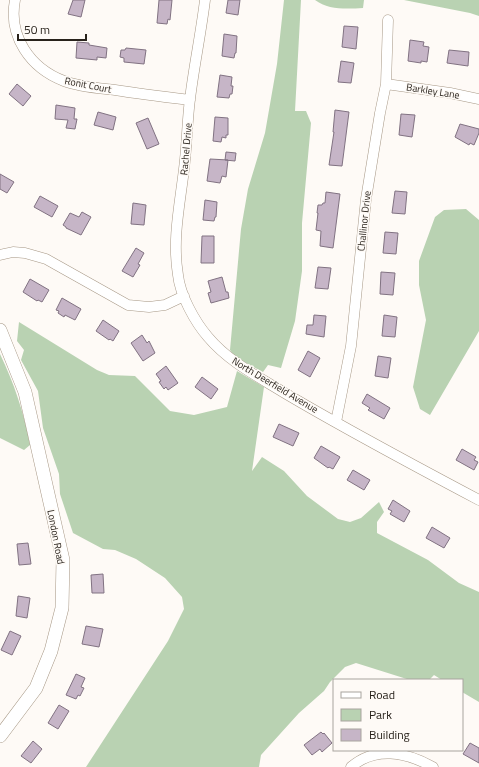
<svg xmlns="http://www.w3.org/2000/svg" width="479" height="767" font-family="'Titillium Web',sans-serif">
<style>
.green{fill:#b9d2b2}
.building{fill:#c6b5c7;stroke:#817282}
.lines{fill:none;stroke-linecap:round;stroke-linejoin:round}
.minor-casing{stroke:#a79886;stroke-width:11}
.tertiary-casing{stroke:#a79886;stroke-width:14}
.minor{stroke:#fff;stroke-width:10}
.tertiary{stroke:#fff;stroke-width:13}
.labels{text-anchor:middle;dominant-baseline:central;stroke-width:3;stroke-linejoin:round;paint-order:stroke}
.street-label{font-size:10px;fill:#28221b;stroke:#fefaf6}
</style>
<rect width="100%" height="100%" fill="#fefaf6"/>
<path class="green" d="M 284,0 L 301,0 L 295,111 L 306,111 L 311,123 L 302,223 L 302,271 L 295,321 L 281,368 L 268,365 L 263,372 L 235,357 L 230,350 L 241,229 L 248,189 L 265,133 L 277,64 Z
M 315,0 L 364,0 L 363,8 C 346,9 328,10 315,0 Z
M 404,0 L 479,0 L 479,16 L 470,13 Z
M 466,209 L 479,220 L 479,331 L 430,415 L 420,409 L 413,387 L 426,320 L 419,285 L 419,261 L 435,217 L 444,210 Z
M 19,322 L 97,370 L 109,375 L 135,376 L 170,411 L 194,415 L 227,407 L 237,371 L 264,387 L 252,471 L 262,457 L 284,471 L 307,496 L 338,519 L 350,522 L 361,518 L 379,502 L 384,512 L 377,522 L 377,533 L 428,560 L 459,583 L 479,592 L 479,702 L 462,692 L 462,680 L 442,680 L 434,675 L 429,680 L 410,680 L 356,663 L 345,667 L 330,682 L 324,691 L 299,713 L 261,755 L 259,767 L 86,767 L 168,641 L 184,609 L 182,597 L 165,578 L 136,559 L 115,550 L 103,549 L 73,533 L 60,494 L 59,474 L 43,428 L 38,391 L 21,360 L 24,350 L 17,341 Z
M 0,354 C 14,383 24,413 30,445 L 24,450 L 0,438 Z"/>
<path class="building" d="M 73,0 L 85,0 L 81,17 L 68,14 Z
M 159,0 L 172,0 L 170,20 L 168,19 L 167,24 L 157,23 Z
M 228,0 L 240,0 L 238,15 L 226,13 Z
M 344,26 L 358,27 L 356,49 L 342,47 Z
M 224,34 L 237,36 L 236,53 L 235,53 L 234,58 L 222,56 Z
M 410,40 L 424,42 L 423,46 L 429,47 L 427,62 L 421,61 L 421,63 L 408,61 Z
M 77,42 L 89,43 L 89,45 L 107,48 L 106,58 L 97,57 L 97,60 L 76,58 Z
M 126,48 L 146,50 L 144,64 L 124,62 L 124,58 L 120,57 L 121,50 L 125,50 Z
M 449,50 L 469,52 L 468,66 L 447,63 Z
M 341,61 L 354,63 L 351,83 L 338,82 Z
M 220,75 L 232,77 L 231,86 L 233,86 L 232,94 L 230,94 L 229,98 L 217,97 Z
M 17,84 L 31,96 L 23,106 L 9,94 Z
M 56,105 L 75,108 L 74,119 L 77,119 L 75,129 L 66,128 L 68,120 L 55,119 Z
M 335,110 L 349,112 L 342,166 L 329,165 L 334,132 L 333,132 Z
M 98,112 L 116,117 L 113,130 L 94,125 Z
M 401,114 L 415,115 L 412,137 L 399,135 Z
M 215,117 L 228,118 L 228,135 L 226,135 L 226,138 L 222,137 L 221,142 L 213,141 Z
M 148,118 L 159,144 L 147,149 L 136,123 Z
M 460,124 L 479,129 L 479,133 L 474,145 L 470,143 L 469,145 L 455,137 Z
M 226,152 L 236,153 L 235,161 L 225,160 Z
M 210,159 L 228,160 L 226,177 L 222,176 L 220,183 L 207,181 Z
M 0,174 L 14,182 L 7,193 L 0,189 Z
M 395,191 L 407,192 L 405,214 L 392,213 Z
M 326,192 L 340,194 L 333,248 L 320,246 L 321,231 L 316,230 L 318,213 L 317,213 L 318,205 L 322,205 L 323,203 L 325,203 Z
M 40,196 L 58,206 L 52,217 L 34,207 Z
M 205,200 L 217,202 L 216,217 L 215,217 L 214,221 L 203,220 Z
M 133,203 L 146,205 L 144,225 L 131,224 Z
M 82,212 L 91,217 L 81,235 L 66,228 L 66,227 L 63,225 L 70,213 L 79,217 Z
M 385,232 L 398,233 L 396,254 L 383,253 Z
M 202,236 L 214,236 L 214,263 L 201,263 Z
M 136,248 L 144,253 L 138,264 L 140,265 L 133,277 L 122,271 Z
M 318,267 L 331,268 L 328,289 L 315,288 Z
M 381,272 L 395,273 L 393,295 L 380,294 Z
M 222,277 L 226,292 L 228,292 L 229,298 L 211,303 L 208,293 L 211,292 L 208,281 Z
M 30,279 L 49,290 L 42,302 L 38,300 L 37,301 L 23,292 Z
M 62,298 L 81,309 L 75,320 L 65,315 L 64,317 L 58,313 L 59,311 L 56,310 Z
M 314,315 L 326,316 L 324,337 L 306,334 L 307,325 L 313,325 Z
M 384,315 L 397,317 L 395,337 L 382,336 Z
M 103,320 L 119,331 L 113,341 L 110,339 L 109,340 L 96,331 Z
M 142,335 L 147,343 L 149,341 L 155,353 L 143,361 L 131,343 Z
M 308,351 L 320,358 L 310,377 L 298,370 Z
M 378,356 L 391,358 L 388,378 L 375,376 Z
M 166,366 L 178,383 L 168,390 L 166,387 L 164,389 L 159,382 L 161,381 L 156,374 Z
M 202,377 L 218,389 L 211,399 L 195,387 Z
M 367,394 L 390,408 L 384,419 L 368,410 L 370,408 L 362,403 Z
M 279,424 L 299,433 L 293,446 L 273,437 Z
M 321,446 L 340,457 L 333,469 L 329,467 L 328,468 L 314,458 Z
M 462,449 L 476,457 L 474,460 L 478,462 L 474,470 L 456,460 Z
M 353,470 L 370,480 L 364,490 L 347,480 Z
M 393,500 L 410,511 L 404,522 L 390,514 L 392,511 L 388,509 Z
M 432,527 L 450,538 L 444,548 L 426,538 Z
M 28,543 L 31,564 L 19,565 L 17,544 Z
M 103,574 L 104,593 L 92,593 L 91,575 Z
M 18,596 L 30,598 L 27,618 L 16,616 Z
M 86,626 L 103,629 L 99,647 L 82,644 Z
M 10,631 L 21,636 L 12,655 L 1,650 Z
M 76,674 L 85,678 L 81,687 L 84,688 L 80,696 L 78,695 L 76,699 L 66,695 Z
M 59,705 L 69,711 L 58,729 L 48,723 Z
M 321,732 L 323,734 L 324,733 L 332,743 L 322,752 L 320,749 L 312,755 L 304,745 Z
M 33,741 L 42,749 L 31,763 L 21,756 Z
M 470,743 L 479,748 L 479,763 L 463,754 Z"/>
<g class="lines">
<defs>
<path id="minor" d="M 15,0 C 8,36 30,68 64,81 C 80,87 98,88 115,90 C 140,94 165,97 190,100
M 205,0 C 201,33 194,66 190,99 C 187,122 187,146 184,169 C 180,204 172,239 178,275 C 180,295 195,322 208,337 C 228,361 257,376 283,392 C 347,430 413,465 479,500
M 386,84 L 450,93 L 479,99
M 0,255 L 13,252 L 25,253 L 46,259 L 128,305 L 149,307 L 165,305 L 184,296
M 336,422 L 351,346 L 366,199 L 380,113 L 386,84 L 388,20
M 351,767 C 375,746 406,752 433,767"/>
<path id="tertiary" d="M 0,330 L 25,392 L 63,560 L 62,608 L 51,651 L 36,688 L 0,736"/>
</defs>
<use href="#minor" class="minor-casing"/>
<use href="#tertiary" class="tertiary-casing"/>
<use href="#minor" class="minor"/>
<use href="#tertiary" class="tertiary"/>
</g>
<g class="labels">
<g class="street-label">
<text transform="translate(88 85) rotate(11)">Ronit Court</text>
<text transform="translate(433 91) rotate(9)">Barkley Lane</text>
<text transform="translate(186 149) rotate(-85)">Rachel Drive</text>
<text transform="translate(364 221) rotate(-84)">Challinor Drive</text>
<text transform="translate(275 385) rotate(31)">North Deerfield Avenue</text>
<text transform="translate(56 537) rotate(79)">London Road</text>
</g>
</g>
<rect x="333" y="679" width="130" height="72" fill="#fefaf6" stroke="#a8a49e"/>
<rect x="341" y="692" width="20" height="6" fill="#ffffff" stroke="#a8a49e"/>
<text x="369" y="699" font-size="12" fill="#28221b">Road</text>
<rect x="341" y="709" width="20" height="12" fill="#b9d2b2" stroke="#a8a49e"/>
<text x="369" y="719" font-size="12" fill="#28221b">Park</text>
<rect x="341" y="729" width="20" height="12" fill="#c6b5c7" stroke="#a8a49e"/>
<text x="369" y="739" font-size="12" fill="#28221b">Building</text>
<path d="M18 34v6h68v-6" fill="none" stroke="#28221b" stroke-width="2"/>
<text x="24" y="34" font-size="12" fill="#28221b" stroke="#fefaf6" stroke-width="3" paint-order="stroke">50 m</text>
</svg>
